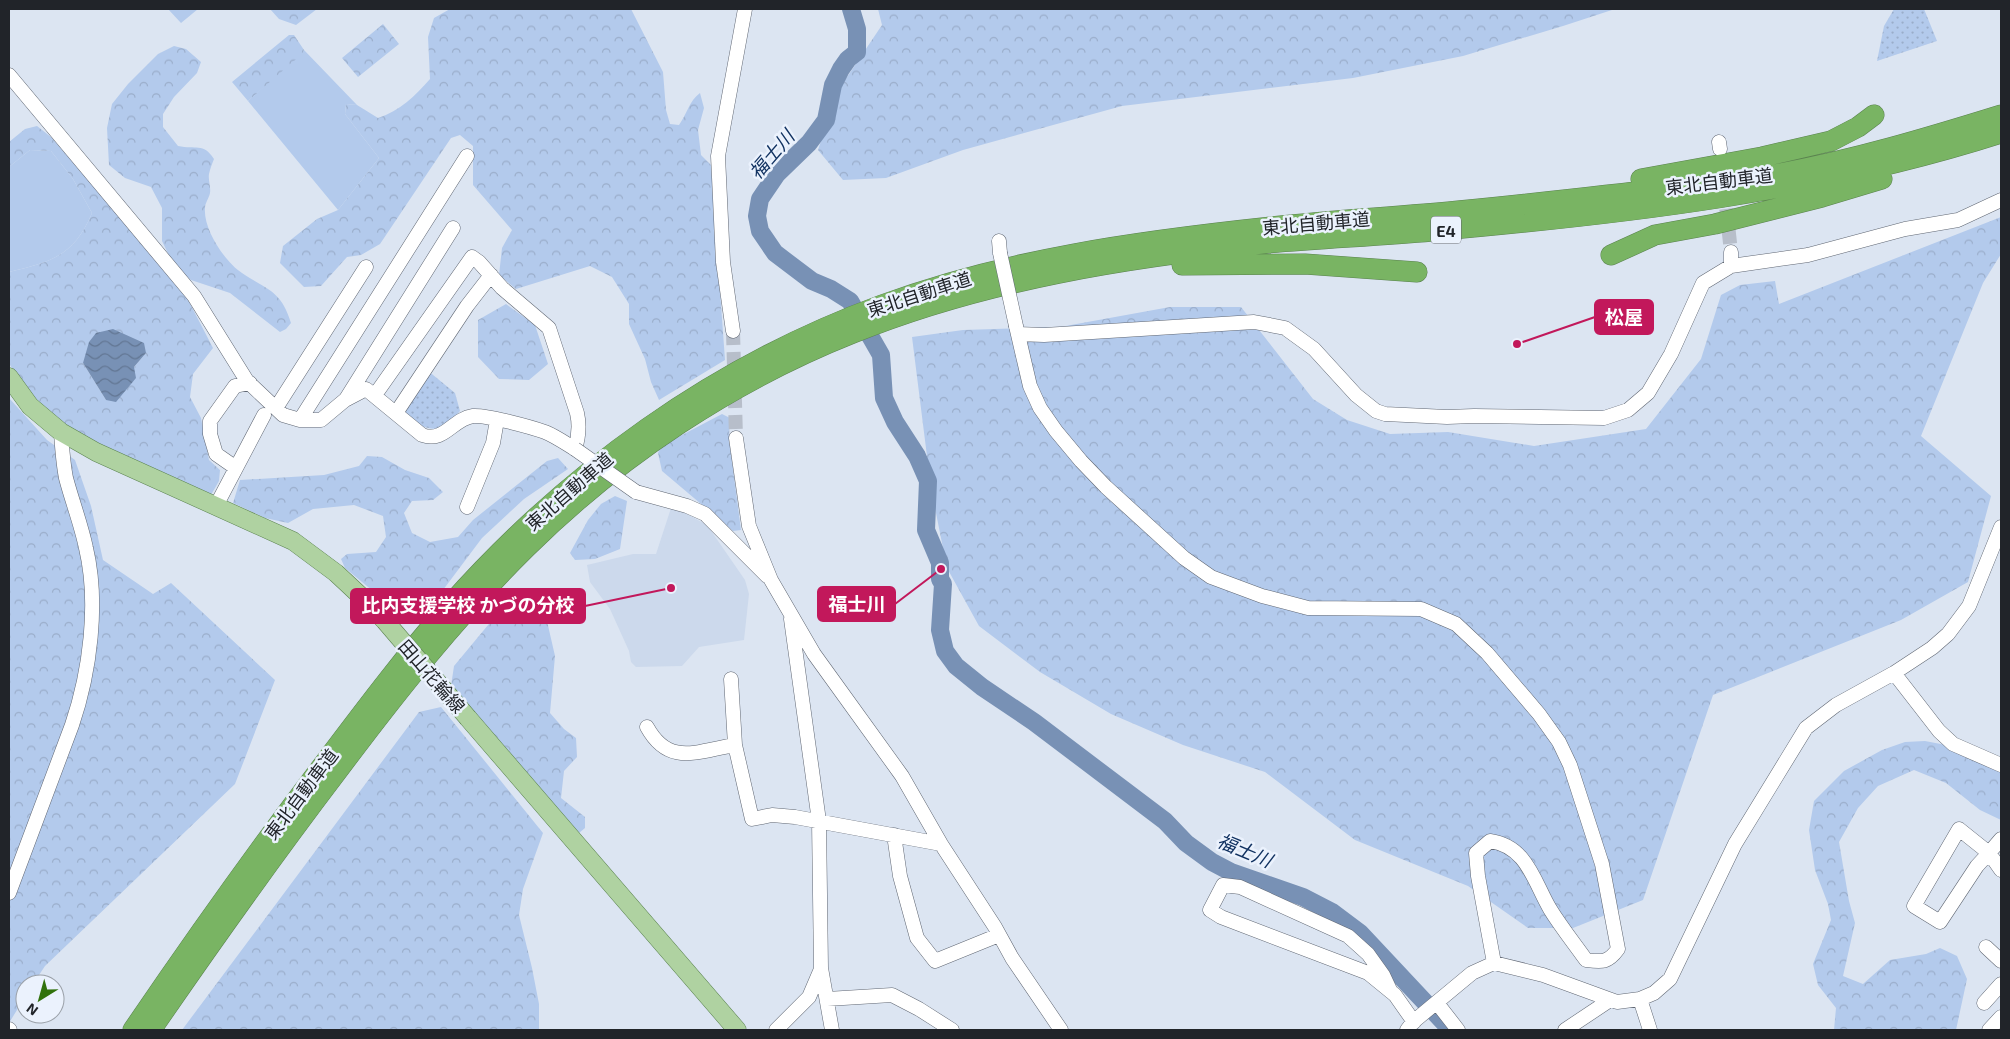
<svg xmlns="http://www.w3.org/2000/svg" width="2010" height="1039" font-family="'Exo 2','Noto Sans JP',sans-serif">
<style>
.built{fill:#ccd9ec}
.green{fill:#b3caec}
.forest{fill:url(#forest-crowns);fill-rule:evenodd}
.park{fill:url(#park-dots)}
.water{fill:url(#water-waves)}
.lines{fill:none;stroke-linecap:round;stroke-linejoin:round}
.river{stroke:#7891b5;stroke-width:18}
.minor-tunnel{stroke:#b7beca;stroke-width:14;stroke-dasharray:14 7;stroke-linecap:butt}
.minor-casing{stroke:#606773;stroke-width:15}
.major-casing{stroke:#5a824f;stroke-width:19}
.highway-casing{stroke:#5a824f;stroke-width:21}
.minor{stroke:#fff;stroke-width:14}
.major{stroke:#afd2a1;stroke-width:18}
.highway{stroke:#79b463;stroke-width:20}
.minor-bridge-casing{stroke:#606773;stroke-width:15;stroke-linecap:butt}
.major-bridge-casing{stroke:#5a824f;stroke-width:19;stroke-linecap:butt}
.minor-bridge{stroke:#fff;stroke-width:14}
.major-bridge{stroke:#afd2a1;stroke-width:18}
.labels{text-anchor:middle;dominant-baseline:central;stroke-width:5;stroke-linejoin:round;paint-order:stroke}
.shield{fill:#ebf2fd;stroke:#5e6269;stroke-width:1}
.shield-label{font-size:16px;font-weight:bold;fill:#212429}
.street-label{font-size:18px;fill:#212429;stroke:#ebf2fd}
.water-label{font-size:19px;font-style:italic;fill:#113261;stroke:#ebf2fd}
.leader{fill:none;stroke:#c2185b;stroke-width:2}
.callout-dot{fill:#c2185b;stroke:#ebf2fd;stroke-width:2}
.callout{fill:#c2185b;stroke:#c2185b;stroke-width:2}
.callout-label{font-size:19px;text-anchor:middle;font-weight:bold;fill:#fff}
</style>
<defs>
<pattern id="forest-crowns" width="20" height="18" patternUnits="userSpaceOnUse" patternTransform="scale(1.25)"><rect width="20" height="18" fill="#b3caec"/><path d="M2 6a3 3 0 1 1 6 0M12 15a3 3 0 1 1 6 0" fill="none" stroke="#9aadca"/></pattern>
<pattern id="park-dots" width="8" height="8" patternUnits="userSpaceOnUse" patternTransform="scale(1.25)"><rect width="8" height="8" fill="#b3caec"/><path d="M2 2h.1M6 6h.1" fill="none" stroke="#9aadca" stroke-width="1.8" stroke-linecap="round"/></pattern>
<pattern id="water-waves" width="16" height="10" patternUnits="userSpaceOnUse" patternTransform="scale(1.25)"><rect width="16" height="10" fill="#7891b5"/><path d="M0 5q4-4 8 0t8 0" fill="none" stroke="#627693"/></pattern>
</defs>
<rect width="100%" height="100%" fill="#dce5f2"/>
<path class="built" d="M 671,508 L 685,513 L 707,525 L 745,580 L 749,594 L 744,640 L 699,647 L 682,666 L 636,667 L 631,662 L 629,651 L 610,609 L 590,582 L 587,565 L 633,554 L 656,554 Z"/>
<path class="green" d="M 168,9 L 198,9 L 181,23 Z
M 304,50 L 357,105 L 346,104 L 345,114 L 379,158 L 338,210 L 248,101 Z
M 30,150 L 51,151 L 73,179 L 92,213 C 74,256 51,262 9,272 L 9,167 Z"/>
<path class="forest" d="M 270,9 L 317,9 L 296,25 L 279,19 Z
M 450,9 L 631,9 L 663,72 L 666,110 L 670,124 L 679,125 C 687,114 689,101 700,93 L 704,108 L 698,130 L 701,155 L 711,165 L 725,360 L 659,400 L 651,382 L 645,359 L 629,324 L 629,304 L 612,277 L 590,266 L 516,289 L 499,275 L 502,248 L 512,230 L 473,185 L 473,146 L 460,135 L 451,138 L 380,244 L 361,255 L 347,257 L 321,286 L 304,287 L 280,263 L 283,246 L 317,219 L 338,210 L 379,158 L 345,114 L 346,104 L 357,105 L 378,118 C 400,111 415,96 430,79 L 428,37 L 434,18 Z
M 878,9 L 1615,9 L 1563,26 L 1463,56 L 1353,78 L 1122,106 L 963,150 L 886,178 L 843,180 L 818,150 L 837,92 L 882,25 Z
M 383,24 L 399,44 L 358,77 L 342,58 Z
M 289,35 L 294,35 L 304,50 L 302,54 L 248,101 L 232,82 Z
M 174,46 L 186,49 L 201,62 L 197,73 L 174,97 L 163,114 L 163,127 L 178,146 C 196,150 203,142 214,159 C 212,164 210,169 209,174 C 208,180 211,187 210,193 C 209,198 205,203 205,208 C 203,229 225,262 242,273 C 267,290 281,290 291,323 L 286,329 L 280,332 L 230,293 L 191,280 L 175,268 L 162,241 L 162,208 L 151,187 L 125,178 L 109,165 L 107,128 L 112,104 L 128,84 L 158,54 Z
M 37,126 L 51,137 L 184,292 L 213,348 L 193,374 L 190,397 L 201,418 L 209,460 L 220,470 L 219,481 L 211,495 L 74,433 L 46,411 L 20,383 L 9,363 L 9,272 C 51,262 74,256 92,213 L 73,179 L 51,151 L 30,150 L 9,167 L 9,142 L 25,129 ZM 146,353 L 106,400 L 83,363 Z
M 2001,217 L 2001,254 L 1983,283 L 1921,436 L 1991,496 L 1968,582 L 1901,620 L 1713,695 L 1643,900 L 1573,928 L 1528,928 L 1468,886 L 1355,840 L 1265,772 L 1183,745 L 1111,714 L 1040,672 L 979,626 L 947,568 L 931,488 L 912,337 L 963,330 L 1060,327 L 1170,307 L 1241,307 L 1313,399 L 1347,420 L 1390,434 L 1448,432 L 1534,446 L 1646,429 L 1701,359 L 1721,295 L 1740,285 L 1775,281 L 1779,304 Z
M 506,304 L 535,325 L 548,364 L 529,380 L 499,379 L 478,357 L 478,320 Z
M 9,398 L 47,440 L 75,460 L 91,506 L 103,560 L 153,594 L 171,583 L 275,680 L 235,784 L 45,966 L 33,984 L 25,984 L 25,997 L 9,1023 Z
M 722,414 L 730,418 L 729,438 L 741,530 L 733,531 L 662,471 L 658,453 L 661,446 Z
M 367,456 L 382,457 L 405,470 L 429,478 L 443,492 L 433,500 L 412,501 L 404,513 L 412,533 L 430,542 L 458,537 L 473,520 L 547,461 L 558,458 L 568,469 L 524,499 L 482,538 L 434,602 L 417,613 L 396,610 L 345,568 L 341,559 L 347,554 L 376,552 L 386,537 L 383,516 L 354,505 L 313,509 L 288,523 L 265,518 L 233,503 L 240,480 L 324,475 L 359,466 Z
M 615,496 L 627,501 L 620,549 L 595,559 L 575,560 L 570,553 L 588,520 L 601,504 Z
M 522,594 L 544,608 L 555,656 L 550,713 L 564,729 L 576,738 L 577,757 L 564,771 L 561,798 L 585,817 L 585,828 L 579,833 L 451,686 L 454,666 L 503,607 Z
M 441,707 L 543,833 L 523,889 L 519,915 L 532,968 L 539,1004 L 539,1030 L 182,1030 L 419,712 Z
M 1925,741 L 1972,750 L 2001,769 L 2001,820 L 1980,810 L 1946,783 L 1914,770 L 1878,786 L 1858,808 L 1839,842 L 1849,901 L 1855,923 L 1843,976 L 1863,984 L 1890,960 L 1926,954 L 1940,948 L 1957,956 L 1967,979 L 1956,1030 L 1834,1030 L 1836,1008 L 1818,985 L 1813,964 L 1831,920 L 1828,904 L 1815,870 L 1809,830 L 1814,801 L 1844,771 L 1882,750 L 1905,742 Z"/>
<path class="park" d="M 1894,9 L 1924,9 L 1937,41 L 1877,61 L 1884,26 Z
M 427,370 L 455,393 L 460,411 C 438,437 427,431 402,414 Z"/>
<path class="water" d="M 113,329 L 144,343 L 146,353 L 134,367 L 136,378 L 116,402 L 106,400 L 83,363 L 89,342 L 96,333 Z"/>
<g class="lines">
<path class="river" d="M 851,9 L 857,29 L 857,52 L 848,59 L 841,69 L 833,85 L 826,120 L 809,143 L 777,174 L 760,199 L 757,216 L 760,231 L 775,253 L 812,281 L 831,289 L 850,301 L 881,355 L 884,398 L 895,422 L 917,456 L 928,481 L 926,530 L 940,563 L 940,579 L 943,584 L 940,630 L 945,651 L 956,666 L 982,687 L 1034,722 L 1165,821 L 1186,843 L 1212,862 L 1231,872 L 1303,897 L 1332,912 L 1360,933 L 1451,1030"/>
<path class="minor-tunnel" d="M 1724,188 L 1731,252
M 733,331 L 736,438"/>
<defs>
<path id="minor" d="M 9,75 L 194,296 L 247,381 L 283,415 L 300,420 L 321,420 L 345,400 L 366,389 L 422,435 C 445,443 452,419 473,416 C 487,415 531,427 545,432 C 555,436 565,443 575,449 C 579,436 580,426 577,413 L 549,328 L 502,288 L 479,262 L 472,257 L 375,395
M 1719,142 L 1720,149
M 999,241 L 1000,253
M 1731,252 L 1731,266
M 1016,326 L 1030,386 L 1040,408 L 1056,431 L 1081,461 L 1106,487 L 1184,558 L 1211,577 L 1262,596 L 1308,608 L 1421,609 L 1456,624 L 1487,653 L 1539,714 L 1559,742 L 1570,765 L 1602,864 L 1618,949 C 1608,963 1602,962 1586,960 C 1574,943 1561,927 1550,909 C 1534,882 1527,846 1490,841 L 1476,853 L 1478,876 L 1494,963
M 733,331 L 723,262 L 718,156 L 745,9
M 1018,334 L 1044,335 L 1254,322 L 1285,328 L 1314,349 L 1356,395 L 1376,411 L 1385,414 L 1447,417 L 1474,416 L 1604,418 L 1628,410 L 1648,393 L 1671,354 L 1703,283 L 1731,266 L 1808,255 L 1905,229 L 1958,220 L 2001,200
M 346,399 L 453,228
M 276,408 L 366,267
M 396,413 L 467,306 L 491,275
M 300,420 L 467,156
M 736,438 L 749,526 L 771,580 L 814,654 L 902,776 L 941,844 L 995,927 L 1012,958 L 1061,1030
M 236,468 L 216,454 L 210,434 L 210,421 L 235,386 L 250,383
M 636,492 L 687,506 L 705,514 L 767,576
M 216,506 L 264,415
M 467,507 L 493,443 L 497,420
M 791,619 L 819,821 L 821,968 L 832,1030
M 1894,673 L 1939,731 L 1953,744 L 2001,765
M 731,679 L 735,745 L 752,819 L 772,815 L 795,817 L 941,844
M 647,727 C 669,767 697,751 735,745
M 1959,829 L 1989,853 L 1977,866 L 1940,922 L 1914,906 Z
M 894,835 L 900,876 L 917,938 L 935,961 L 999,935
M 2001,839 L 1989,853 L 2001,870
M 9,893 L 72,725 C 90,672 99,603 86,548 C 81,524 72,501 66,478 C 63,463 62,447 61,432
M 1986,947 L 2001,961
M 1390,990 L 1383,975 L 1368,954 L 1348,936 L 1240,887 L 1223,885 L 1210,910 L 1221,917 L 1368,973 L 1395,995 L 1414,1022
M 827,999 L 892,995 L 919,1009 L 952,1030
M 1640,999 L 1650,1030
M 1437,1003 L 1458,1030
M 1984,1003 L 2001,984
M 9,1029 L 10,1030
M 776,1030 L 809,997 L 821,969
M 1407,1030 L 1413,1022 L 1472,973 L 1494,963 L 1543,975 L 1617,1002 L 1640,999 L 1654,993 L 1670,979 L 1735,844 L 1806,728 L 1836,705 L 1894,673 L 1932,648 L 1948,634 L 1969,606 L 2001,527
M 1565,1030 L 1610,1000
M 1989,1030 L 2001,1017"/>
<path id="major" d="M 9,377 L 30,406 L 61,432 L 96,452 L 293,541 L 336,573 L 367,602 L 385,621
M 468,718 L 737,1030"/>
<path id="highway" d="M 1641,179 L 1762,157 L 1831,141 L 1858,127 L 1874,115
M 1611,255 L 1655,235 L 1715,224 L 1822,197 L 1882,179
M 1182,265 L 1305,264 L 1417,272
M 133,1030 C 195,939 259,849 326,761 C 366,708 406,655 450,605 C 568,472 715,366 882,305 C 1007,259 1139,241 1271,227 C 1333,220 1396,217 1458,211 C 1528,204 1598,197 1667,188 C 1704,184 1741,181 1777,174 C 1853,160 1927,138 2001,115
M 151,1030 C 211,943 272,857 336,773 C 395,694 456,617 526,548 C 619,456 732,381 853,333 C 984,280 1129,257 1268,243 C 1323,238 1377,236 1432,231 C 1624,214 1817,192 2001,133"/>
</defs>
<use href="#minor" class="minor-casing"/>
<use href="#major" class="major-casing"/>
<use href="#highway" class="highway-casing"/>
<use href="#minor" class="minor"/>
<use href="#major" class="major"/>
<use href="#highway" class="highway"/>
<defs>
<path id="minor-bridge" d="M 1000,253 L 1016,326
M 575,449 L 636,492"/>
<path id="major-bridge" d="M 385,621 L 468,718"/>
</defs>
<use href="#minor-bridge" class="minor-bridge-casing"/>
<use href="#major-bridge" class="major-bridge-casing"/>
<use href="#minor-bridge" class="minor-bridge"/>
<use href="#major-bridge" class="major-bridge"/>
</g>
<g class="labels">
<rect class="shield" x="1431" y="216.5" width="30" height="27" rx="4"/>
<g class="shield-label">
<text x="1446" y="230">E4</text>
</g>
<g class="street-label">
<text transform="translate(1719 181) rotate(-7)">東北自動車道</text>
<text transform="translate(1316 223) rotate(-5)">東北自動車道</text>
<text transform="translate(919 294) rotate(-18)">東北自動車道</text>
<text transform="translate(569 491) rotate(-41)">東北自動車道</text>
<text transform="translate(432 676) rotate(49)">田山花輪線</text>
<text transform="translate(301 794) rotate(-53)">東北自動車道</text>
</g>
<g class="water-label">
<text transform="translate(771 154) rotate(-49)">福士川</text>
<text transform="translate(1245 850) rotate(23)">福士川</text>
</g>
</g>
<path class="leader" d="M1517 344L1595 317M941 569L895 604M671 588L585 606"/>
<g class="callout-dot">
<circle cx="1517" cy="344" r="5"/>
<circle cx="941" cy="569" r="5"/>
<circle cx="671" cy="588" r="5"/>
</g>
<g class="callout">
<rect x="1595" y="300" width="58" height="34" rx="5"/>
<rect x="818" y="587" width="77" height="34" rx="5"/>
<rect x="351" y="589" width="234" height="34" rx="5"/>
</g>
<g class="callout-label">
<text x="1624" y="324">松屋</text>
<text x="857" y="611">福士川</text>
<text x="468" y="612">比内支援学校 かづの分校</text>
</g>
<rect width="2010" height="1039" fill="none" stroke="#212429" stroke-width="20"/>
<g transform="translate(40 999) rotate(217)"><circle r="24" fill="#ebf2fd" stroke="#9aa0a8"/>
<path d="M0-4L9 19L0 12L-9 19Z" fill="#31720c"/>
<text y="-8" font-size="14" font-weight="bold" text-anchor="middle" fill="#212429">N</text>
</g>
</svg>
